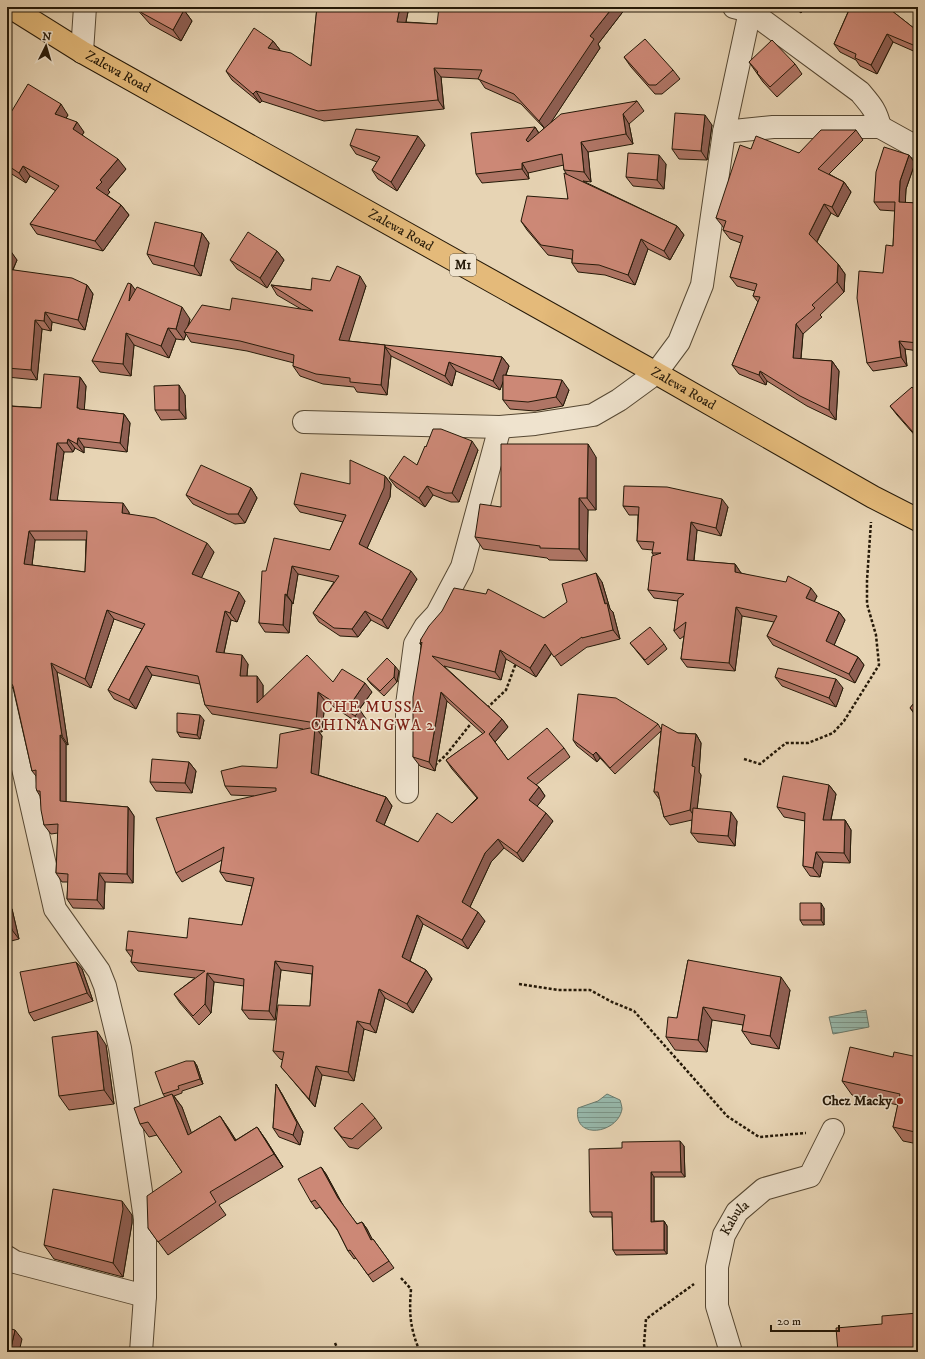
<svg xmlns="http://www.w3.org/2000/svg" width="925" height="1359" font-family="'IM FELL DW Pica',serif">
<style>
.water{fill:url(#water-rules);stroke:#69786a}
.lines{fill:none;stroke-linecap:round;stroke-linejoin:round}
.minor-casing{stroke:#564833;stroke-width:24}
.highway-casing{stroke:#251908;stroke-width:24}
.path{stroke:#251908;stroke-width:2.5;stroke-dasharray:3 2;stroke-linecap:butt}
.minor{stroke:#efe3ce;stroke-width:22}
.highway{stroke:#e4ba7a;stroke-width:22}
.wall{fill:#af7565;stroke:#251908;fill-rule:evenodd}
.shaded-wall{fill:#8f5f53;stroke:#251908}
.building{fill:#cc8876;stroke:#251908;fill-rule:evenodd}
.poi-dot{fill:#8f2418;stroke:#efe3ce;stroke-width:1.5}
.labels{text-anchor:middle;dominant-baseline:central;stroke-width:3;stroke-linejoin:round;paint-order:stroke}
.shield{fill:#efe3ce;stroke:#625643;stroke-width:1}
.shield-label{font-size:13px;font-weight:bold;fill:#251908}
.street-label{font-size:14px;fill:#251908;stroke:#efe3ce}
.poi-label{font-size:14px;font-weight:bold;fill:#251908;stroke:#efe3ce;text-anchor:end}
.quarter-label{font-size:16px;letter-spacing:1px;fill:#7a1f14;stroke:#efe3ce}
</style>
<defs>
<pattern id="water-rules" width="6" height="5" patternUnits="userSpaceOnUse"><rect width="6" height="5" fill="#97b8ab"/><path d="M0 2.5h6" fill="none" stroke="#7b9589"/></pattern>
</defs>
<rect width="100%" height="100%" fill="#e7d4b4"/>
<filter id="stains"><feTurbulence type="fractalNoise" baseFrequency=".005" numOctaves="4"/><feColorMatrix values="0 0 0 0 .2 0 0 0 0 .09 0 0 0 0 .02 0 0 0 .5 -.17"/></filter>
<radialGradient id="worn" r=".72"><stop offset=".6" stop-color="#630" stop-opacity="0"/><stop offset="1" stop-color="#630" stop-opacity=".3"/></radialGradient>
<path class="water" d="M 866,1010 L 869,1027 L 833,1034 L 829,1017 Z
M 607,1094 L 620,1100 C 621,1103 622,1107 622,1109 C 618,1134 572,1141 578,1108 L 598,1101 Z"/>
<g class="lines">
<defs>
<g id="minor">
<path d="M 734,7 L 750,11 L 860,92 C 871,105 876,110 880,127"/>
<path d="M 82,52 L 85,7"/>
<path d="M 724,132 L 773,127 L 880,127 L 918,148"/>
<path d="M 304,422 L 500,427 L 535,424 L 593,415 L 619,400 L 656,373 L 679,342 L 702,285 L 724,132 L 750,11"/>
<path d="M 7,698 L 55,909 L 99,971 L 105,986 L 120,1048 L 145,1219 L 145,1296 L 141,1352"/>
<path d="M 407,792 L 407,705 L 415,644 L 425,627 L 437,614 L 462,567 L 500,427"/>
<path d="M 7,1257 L 15,1262 L 145,1296"/>
<path id="s1" d="M 731,1352 L 717,1306 L 717,1267 L 724,1235 L 737,1212 L 764,1189 L 810,1176 L 833,1130"/>
</g>
<g id="highway">
<path id="s2" d="M 10,7 L 82,52 L 656,373 L 873,497 L 918,520"/>
</g>
</defs>
<use href="#minor" class="minor-casing"/>
<use href="#highway" class="highway-casing"/>
<path class="path" d="M 487,708 L 506,690 L 516,663
M 744,759 L 760,764 L 786,743 L 808,743 L 833,733 L 844,721 L 879,665 L 876,635 L 867,604 L 867,580 L 871,522
M 435,765 L 446,755 L 473,721
M 519,984 L 558,990 L 590,990 L 612,1002 L 634,1011 L 727,1116 L 759,1137 L 806,1133
M 401,1278 L 411,1289 C 409,1314 410,1328 420,1352
M 335,1343 L 339,1352
M 645,1352 L 644,1344 L 646,1319 L 694,1284"/>
<use href="#minor" class="minor"/>
<use href="#highway" class="highway"/>
</g>
<path class="wall" d="M 135,7 L 179,7 L 184,10 L 192,21 L 181,41 L 150,24 Z
M 317,7 L 409,7 L 406,22 L 437,24 L 625,9 L 598,44 L 600,48 L 551,122 L 637,101 L 644,111 L 629,124 L 633,144 L 588,152 L 591,182 L 583,181 L 677,226 L 684,235 L 670,260 L 648,249 L 635,285 L 605,275 L 578,272 L 572,263 L 572,259 L 548,255 L 527,230 L 521,221 L 568,199 L 566,173 L 564,170 L 564,165 L 528,173 L 529,179 L 482,183 L 476,174 L 535,127 L 539,133 L 544,128 L 521,104 L 485,88 L 479,79 L 441,77 L 444,109 L 324,121 L 262,101 L 260,103 L 232,80 L 226,71 L 273,41 L 280,50 L 279,50 L 311,66 Z
M 793,7 L 806,7 L 801,13 Z
M 840,7 L 887,7 L 915,29 L 918,21 L 918,53 L 893,42 L 877,74 L 860,66 L 856,60 L 840,52 L 834,44 L 848,12 Z
M 624,57 L 673,70 L 680,79 L 662,94 L 655,94 L 631,67 Z
M 749,62 L 795,64 L 802,74 L 777,97 L 763,82 Z
M 68,115 L 66,118 L 84,132 L 82,135 L 126,169 L 108,190 L 110,192 L 107,195 L 121,205 L 129,215 L 103,251 L 37,234 L 30,224 L 56,191 L 30,176 L 26,183 L 7,171 L 7,119 Z
M 712,125 L 707,160 L 679,159 L 672,149 Z
M 856,130 L 863,140 L 829,174 L 844,182 L 851,192 L 838,217 L 831,213 L 817,242 L 838,264 L 845,274 L 844,292 L 820,315 L 822,317 L 803,334 L 801,359 L 832,361 L 839,371 L 836,420 L 807,406 L 767,381 L 766,385 L 739,374 L 732,365 L 758,302 L 753,296 L 755,291 L 737,286 L 730,277 L 741,243 L 730,239 L 723,230 L 724,228 L 716,218 L 751,149 L 799,153 Z
M 350,145 L 425,145 L 397,191 L 378,179 L 372,170 L 377,162 L 356,154 Z
M 915,163 L 906,189 L 905,203 L 918,203 L 918,351 L 905,349 L 907,366 L 873,371 L 867,363 L 883,273 L 893,246 L 895,211 L 880,210 L 874,202 Z
M 666,164 L 664,189 L 633,186 L 626,177 Z
M 202,233 L 209,243 L 201,276 L 153,264 L 147,254 Z
M 7,249 L 17,260 L 13,270 L 87,285 L 93,294 L 85,330 L 52,322 L 51,331 L 42,329 L 37,380 L 7,377 Z
M 277,251 L 284,260 L 267,288 L 237,269 L 230,260 Z
M 271,285 L 311,290 L 366,286 L 348,341 L 385,345 L 385,346 L 502,357 L 509,366 L 506,375 L 569,390 L 563,406 L 535,411 L 510,409 L 503,400 L 503,381 L 500,390 L 456,371 L 452,386 L 391,356 L 387,395 L 357,392 L 354,387 L 323,384 L 300,376 L 293,366 L 294,363 L 247,351 L 191,342 L 186,334 L 184,340 L 176,339 L 169,358 L 134,345 L 131,376 L 100,372 L 92,361 L 135,291 L 190,319 L 188,327 L 230,310 L 301,309 L 277,295 Z
M 80,377 L 86,386 L 84,410 L 124,414 L 130,423 L 127,452 L 84,447 L 84,453 L 75,448 L 73,452 L 64,452 L 57,500 L 129,512 L 129,514 L 214,552 L 201,578 L 245,601 L 237,622 L 231,620 L 224,653 L 248,664 L 247,676 L 263,685 L 263,697 L 333,682 L 372,692 L 359,710 L 366,719 L 361,725 L 325,701 L 322,732 L 319,732 L 322,736 L 318,775 L 386,797 L 392,806 L 384,825 L 418,842 L 452,823 L 477,798 L 452,769 L 446,760 L 483,734 L 447,701 L 435,771 L 420,766 L 413,757 L 421,645 L 420,644 L 421,639 L 544,618 L 602,582 L 610,609 L 613,612 L 620,639 L 588,647 L 587,647 L 561,666 L 552,653 L 536,677 L 506,659 L 501,680 L 444,666 L 502,719 L 508,727 L 495,742 L 508,760 L 564,748 L 570,757 L 536,785 L 539,787 L 545,796 L 537,806 L 553,821 L 523,862 L 504,848 L 491,862 L 470,907 L 485,921 L 468,949 L 423,924 L 410,961 L 426,970 L 432,979 L 413,1013 L 385,998 L 376,1033 L 364,1029 L 354,1081 L 322,1075 L 315,1107 L 288,1075 L 281,1067 L 283,1060 L 280,1059 L 273,1051 L 310,1006 L 312,974 L 281,970 L 275,1020 L 249,1019 L 242,1010 L 244,986 L 214,982 L 211,1013 L 199,1025 L 180,1003 L 174,994 L 195,978 L 138,971 L 131,962 L 132,958 L 126,950 L 187,938 L 242,925 L 252,886 L 226,881 L 220,872 L 222,860 L 182,882 L 176,873 L 254,796 L 231,795 L 225,786 L 277,768 L 303,729 L 212,714 L 205,705 L 200,684 L 152,675 L 136,709 L 114,699 L 108,690 L 142,629 L 114,619 L 91,688 L 57,672 L 68,745 L 66,744 L 66,802 L 128,807 L 134,816 L 133,883 L 105,882 L 104,909 L 73,908 L 67,899 L 68,882 L 62,882 L 56,873 L 58,833 L 51,834 L 44,825 L 40,796 L 37,791 L 36,776 L 32,771 L 13,688 L 11,686 L 7,686 L 7,519 L 8,514 L 7,514 L 7,399 L 12,406 L 41,408 ZM 35,540 L 86,540 L 85,572 L 32,565 Z
M 918,394 L 918,439 L 897,415 L 890,406 Z
M 185,395 L 186,419 L 161,420 L 155,410 Z
M 426,447 L 478,450 L 459,502 L 451,502 L 433,495 L 425,507 L 396,487 L 389,478 L 417,465 Z
M 596,457 L 596,510 L 588,510 L 587,561 L 549,560 L 547,558 L 483,549 L 475,537 L 501,507 Z
M 385,476 L 391,484 L 390,497 L 367,548 L 417,579 L 388,629 L 371,620 L 358,637 L 340,636 L 319,622 L 313,613 L 334,582 L 298,574 L 293,604 L 292,602 L 289,633 L 265,632 L 259,623 L 266,571 L 330,550 L 343,522 L 300,512 L 294,504 L 350,484 Z
M 251,488 L 257,498 L 245,523 L 235,524 L 193,504 L 186,495 Z
M 623,506 L 728,507 L 721,536 L 697,530 L 694,561 L 735,564 L 741,573 L 817,596 L 814,602 L 839,612 L 845,620 L 834,645 L 858,657 L 864,665 L 855,683 L 773,645 L 767,636 L 774,622 L 742,616 L 735,671 L 687,667 L 681,659 L 684,636 L 680,639 L 674,631 L 678,601 L 654,598 L 648,590 L 654,556 L 652,553 L 653,550 L 642,549 L 637,541 L 638,515 L 629,515 Z
M 630,643 L 664,644 L 667,649 L 648,665 Z
M 399,671 L 397,682 L 384,696 L 371,684 L 367,679 Z
M 775,677 L 843,688 L 836,707 L 782,686 Z
M 918,698 L 918,719 L 910,708 Z
M 204,720 L 200,739 L 180,737 L 177,732 Z
M 658,724 L 661,729 L 678,733 L 696,734 L 701,743 L 699,772 L 701,775 L 697,809 L 737,821 L 735,846 L 698,842 L 691,833 L 692,820 L 670,825 L 664,817 L 660,800 L 654,792 L 661,731 L 615,774 L 600,758 L 597,762 L 577,746 L 573,740 Z
M 7,754 L 10,768 L 7,768 Z
M 189,762 L 196,771 L 192,793 L 156,791 L 150,782 Z
M 829,785 L 836,794 L 831,820 L 845,820 L 851,830 L 850,863 L 823,862 L 820,877 L 810,876 L 803,866 L 805,821 L 784,817 L 777,807 Z
M 7,903 L 12,909 L 19,939 L 7,942 Z
M 824,908 L 824,925 L 803,925 L 800,920 Z
M 688,960 L 790,990 L 779,1049 L 751,1044 L 742,1031 L 743,1025 L 712,1020 L 707,1052 L 675,1050 L 666,1037 L 677,1018 Z
M 76,962 L 82,969 L 93,1001 L 34,1021 L 29,1013 Z
M 106,1045 L 114,1104 L 69,1110 L 59,1096 Z
M 893,1057 L 918,1057 L 918,1144 L 903,1141 L 893,1127 L 898,1105 L 852,1095 L 842,1081 Z
M 194,1061 L 197,1066 L 203,1084 L 182,1091 L 182,1093 L 174,1096 L 182,1107 L 191,1133 L 220,1116 L 236,1140 L 257,1127 L 266,1140 L 283,1167 L 219,1205 L 226,1215 L 168,1255 L 148,1228 L 182,1172 L 157,1135 L 149,1137 L 140,1124 L 165,1097 L 163,1094 Z
M 276,1084 L 282,1094 L 303,1132 L 300,1145 L 279,1137 L 273,1128 Z
M 375,1118 L 382,1128 L 358,1149 L 349,1147 L 341,1137 L 334,1128 Z
M 684,1146 L 685,1177 L 654,1177 L 654,1221 L 664,1221 L 667,1226 L 667,1254 L 616,1255 L 613,1250 L 612,1217 L 593,1217 L 590,1212 L 622,1148 Z
M 321,1167 L 326,1174 L 342,1204 L 357,1224 L 362,1222 L 367,1229 L 372,1240 L 373,1239 L 394,1268 L 373,1282 L 356,1258 L 354,1259 L 348,1251 L 338,1231 L 320,1207 L 316,1209 L 311,1202 Z
M 132,1215 L 132,1223 L 123,1277 L 54,1259 L 44,1245 Z"/>
<path class="shaded-wall" d="M 400,7 L 409,7 L 404,31 L 397,22 Z
M 613,7 L 623,7 L 625,9 L 598,44 L 600,48 L 546,130 L 539,121 L 590,36 Z
M 797,7 L 806,7 L 801,13 Z
M 184,10 L 192,21 L 181,41 L 173,30 Z
M 887,34 L 893,42 L 877,74 L 871,65 Z
M 273,41 L 280,50 L 275,57 L 268,48 Z
M 434,68 L 441,77 L 444,109 L 438,100 Z
M 256,91 L 262,101 L 260,103 L 253,94 Z
M 61,104 L 68,115 L 62,124 L 55,114 Z
M 623,114 L 629,124 L 633,144 L 626,134 Z
M 705,115 L 712,125 L 707,160 L 701,151 Z
M 77,122 L 84,132 L 80,139 L 73,129 Z
M 535,127 L 541,137 L 533,150 L 526,140 Z
M 418,136 L 425,145 L 397,191 L 391,182 Z
M 581,142 L 588,152 L 591,182 L 584,172 Z
M 659,155 L 666,164 L 664,189 L 657,180 Z
M 909,155 L 915,163 L 906,189 L 905,211 L 899,202 L 900,181 Z
M 118,159 L 126,169 L 108,190 L 110,192 L 104,199 L 96,188 L 100,180 Z
M 522,163 L 528,173 L 529,179 L 522,169 Z
M 23,166 L 30,176 L 26,183 L 19,173 Z
M 844,182 L 851,192 L 838,217 L 832,207 Z
M 824,204 L 831,213 L 816,243 L 809,234 Z
M 121,205 L 129,215 L 103,251 L 95,241 Z
M 677,226 L 684,235 L 670,260 L 664,251 Z
M 918,228 L 918,258 L 917,256 Z
M 202,233 L 209,243 L 201,276 L 194,266 Z
M 641,239 L 648,249 L 635,285 L 628,275 Z
M 10,250 L 17,260 L 9,278 L 7,275 L 7,258 Z
M 277,251 L 284,260 L 267,288 L 260,278 Z
M 838,264 L 845,274 L 844,292 L 837,282 Z
M 360,276 L 366,286 L 346,350 L 339,340 Z
M 131,284 L 139,295 L 129,301 Z
M 87,285 L 93,294 L 85,330 L 78,320 Z
M 182,307 L 190,319 L 186,332 L 184,332 L 186,334 L 184,340 L 176,329 Z
M 45,312 L 52,322 L 51,331 L 44,321 Z
M 35,320 L 42,329 L 37,380 L 31,370 Z
M 796,324 L 803,334 L 800,368 L 793,358 Z
M 168,328 L 176,339 L 169,358 L 161,346 Z
M 126,333 L 134,345 L 131,376 L 123,364 Z
M 899,341 L 905,349 L 907,366 L 901,357 Z
M 385,345 L 387,347 L 385,347 L 391,356 L 387,395 L 381,385 Z
M 502,357 L 509,366 L 500,390 L 493,381 Z
M 832,361 L 839,371 L 836,420 L 829,410 Z
M 449,362 L 456,371 L 452,386 L 445,376 Z
M 760,371 L 767,381 L 766,385 L 759,375 Z
M 80,377 L 86,386 L 84,414 L 77,408 Z
M 562,380 L 569,390 L 563,406 L 556,397 Z
M 179,385 L 185,395 L 186,419 L 179,410 Z
M 7,399 L 12,406 L 7,408 Z
M 124,414 L 130,423 L 127,452 L 120,443 Z
M 78,438 L 84,447 L 84,453 L 77,444 Z
M 68,439 L 75,448 L 73,452 L 67,443 Z
M 472,441 L 478,450 L 459,502 L 452,493 Z
M 57,443 L 64,452 L 56,509 L 50,500 Z
M 588,444 L 596,457 L 596,510 L 587,498 Z
M 385,476 L 391,484 L 390,497 L 365,553 L 359,544 Z
M 427,486 L 433,495 L 425,507 L 419,498 Z
M 251,488 L 257,498 L 245,523 L 238,514 Z
M 579,498 L 588,510 L 587,561 L 579,549 Z
M 722,499 L 728,507 L 721,536 L 716,528 Z
M 123,503 L 129,512 L 129,522 L 122,513 Z
M 691,522 L 697,530 L 693,568 L 687,560 Z
M 29,531 L 35,540 L 31,573 L 24,564 Z
M 207,543 L 214,552 L 199,583 L 192,574 Z
M 735,564 L 741,573 L 740,580 L 735,572 Z
M 292,566 L 298,574 L 293,604 L 287,595 Z
M 411,571 L 417,579 L 388,629 L 382,620 Z
M 596,573 L 602,582 L 610,609 L 613,612 L 620,639 L 613,630 Z
M 811,588 L 817,596 L 812,606 L 806,598 Z
M 239,592 L 245,601 L 237,622 L 230,613 Z
M 285,594 L 292,602 L 289,633 L 283,625 Z
M 736,607 L 742,616 L 735,671 L 729,663 Z
M 107,610 L 114,619 L 91,688 L 85,679 Z
M 225,611 L 231,620 L 222,661 L 216,652 Z
M 365,611 L 371,620 L 358,637 L 352,629 Z
M 839,612 L 845,620 L 832,650 L 826,641 Z
M 545,644 L 552,652 L 536,677 L 530,668 Z
M 500,650 L 506,659 L 501,680 L 495,672 Z
M 242,655 L 248,664 L 246,685 L 240,676 Z
M 858,657 L 864,665 L 855,683 L 849,674 Z
M 51,663 L 57,672 L 68,745 L 62,736 Z
M 146,666 L 152,675 L 136,709 L 129,700 Z
M 395,666 L 399,671 L 397,682 L 394,677 Z
M 257,676 L 263,685 L 263,712 L 257,703 Z
M 836,679 L 843,688 L 836,707 L 829,698 Z
M 365,683 L 372,692 L 358,711 L 352,702 Z
M 318,692 L 325,701 L 322,732 L 316,723 Z
M 441,692 L 447,701 L 435,771 L 429,762 Z
M 360,710 L 366,719 L 361,725 L 355,716 Z
M 200,715 L 204,720 L 200,739 L 197,735 Z
M 502,719 L 508,727 L 495,742 L 489,734 Z
M 315,727 L 322,736 L 318,782 L 311,773 Z
M 696,734 L 701,743 L 699,772 L 701,775 L 696,819 L 690,810 L 692,766 Z
M 60,735 L 66,744 L 66,810 L 60,801 Z
M 596,752 L 600,758 L 597,762 L 593,755 Z
M 7,754 L 10,768 L 7,763 Z
M 189,762 L 196,771 L 192,793 L 185,783 Z
M 829,785 L 836,794 L 829,829 L 823,820 Z
M 539,787 L 545,796 L 535,809 L 529,800 Z
M 386,797 L 392,806 L 382,830 L 376,821 Z
M 128,807 L 134,816 L 133,883 L 127,874 Z
M 731,812 L 737,821 L 735,846 L 728,836 Z
M 546,813 L 553,821 L 523,862 L 517,853 Z
M 845,820 L 851,830 L 850,863 L 844,853 Z
M 498,839 L 504,848 L 491,862 L 468,911 L 462,902 L 485,853 Z
M 816,852 L 823,862 L 820,877 L 813,868 Z
M 99,873 L 105,882 L 104,909 L 97,900 Z
M 7,903 L 12,909 L 19,939 L 12,930 L 7,909 Z
M 821,903 L 824,908 L 824,925 L 821,920 Z
M 478,912 L 485,921 L 468,949 L 462,940 Z
M 417,915 L 423,924 L 408,966 L 402,957 Z
M 275,961 L 281,970 L 275,1020 L 269,1011 Z
M 76,962 L 82,969 L 93,1001 L 87,993 Z
M 426,970 L 432,979 L 413,1013 L 407,1004 Z
M 207,973 L 214,982 L 211,1013 L 205,1004 Z
M 781,977 L 790,990 L 779,1049 L 770,1036 Z
M 379,989 L 385,998 L 376,1033 L 370,1024 Z
M 703,1007 L 712,1020 L 707,1052 L 698,1040 Z
M 357,1021 L 364,1029 L 354,1081 L 348,1072 Z
M 97,1031 L 106,1045 L 114,1104 L 104,1090 Z
M 194,1061 L 197,1066 L 203,1084 L 200,1079 Z
M 316,1066 L 322,1075 L 315,1107 L 309,1099 Z
M 276,1084 L 282,1094 L 303,1132 L 300,1145 L 293,1135 Z
M 172,1094 L 182,1107 L 197,1148 L 188,1135 Z
M 220,1116 L 229,1129 L 244,1154 L 235,1141 Z
M 918,1118 L 918,1136 L 915,1132 Z
M 257,1127 L 266,1140 L 283,1167 L 274,1154 Z
M 680,1141 L 684,1146 L 685,1177 L 681,1172 Z
M 321,1167 L 326,1174 L 343,1205 L 338,1198 Z
M 651,1172 L 654,1177 L 654,1226 L 651,1222 Z
M 122,1201 L 132,1215 L 132,1223 L 123,1277 L 113,1263 Z
M 664,1221 L 667,1226 L 667,1254 L 664,1250 Z
M 362,1222 L 367,1229 L 377,1248 L 371,1240 Z
M 15,1330 L 22,1339 L 19,1352 L 10,1352 Z"/>
<path class="building" d="M 137,7 L 179,7 L 184,10 L 173,30 L 142,13 Z
M 317,7 L 400,7 L 397,22 L 437,24 L 439,7 L 613,7 L 590,36 L 594,39 L 539,121 L 514,94 L 478,79 L 482,70 L 434,68 L 438,100 L 318,111 L 256,91 L 253,94 L 226,71 L 254,28 L 273,41 L 268,48 L 291,53 L 311,66 Z
M 848,7 L 887,7 L 915,29 L 918,21 L 918,47 L 887,34 L 871,65 L 855,58 L 856,54 L 834,44 L 850,8 Z
M 645,39 L 673,70 L 656,85 L 649,85 L 624,57 Z
M 772,40 L 795,64 L 770,87 L 757,73 L 758,72 L 749,62 Z
M 28,84 L 61,104 L 55,114 L 77,122 L 73,129 L 118,159 L 100,180 L 102,182 L 96,188 L 121,205 L 95,241 L 30,224 L 59,186 L 23,166 L 19,173 L 7,165 L 7,119 Z
M 637,101 L 623,114 L 626,134 L 581,142 L 584,172 L 564,170 L 562,154 L 522,163 L 522,169 L 476,174 L 471,133 L 535,127 L 526,140 L 528,142 L 561,114 Z
M 675,113 L 705,115 L 701,151 L 672,149 Z
M 356,129 L 418,136 L 391,182 L 372,170 L 380,157 L 350,145 Z
M 821,130 L 856,130 L 818,169 L 844,182 L 832,207 L 824,204 L 809,234 L 838,264 L 837,282 L 812,305 L 815,308 L 796,324 L 793,358 L 832,361 L 829,410 L 800,396 L 760,371 L 759,375 L 732,365 L 760,297 L 753,296 L 757,284 L 730,277 L 743,236 L 723,230 L 726,221 L 716,218 L 740,145 L 751,149 L 756,136 L 799,153 Z
M 884,147 L 909,155 L 900,181 L 899,202 L 918,203 L 918,228 L 917,256 L 918,256 L 918,343 L 899,341 L 901,357 L 867,363 L 857,298 L 859,271 L 883,273 L 886,245 L 893,246 L 895,202 L 874,202 L 876,172 Z
M 628,153 L 659,155 L 657,180 L 626,177 Z
M 564,173 L 677,226 L 664,251 L 641,239 L 628,275 L 599,265 L 572,263 L 573,250 L 541,245 L 521,221 L 527,196 L 568,199 Z
M 155,222 L 202,233 L 194,266 L 147,254 Z
M 248,232 L 277,251 L 260,278 L 230,260 Z
M 7,249 L 10,250 L 7,258 Z
M 337,266 L 360,276 L 339,340 L 385,345 L 381,385 L 350,382 L 350,378 L 316,374 L 293,366 L 294,355 L 240,341 L 184,332 L 202,305 L 230,310 L 232,298 L 313,311 L 271,285 L 311,290 L 312,278 L 330,281 Z
M 7,269 L 72,278 L 87,285 L 78,320 L 45,312 L 44,321 L 35,320 L 31,370 L 7,368 Z
M 128,283 L 131,284 L 129,301 L 137,287 L 182,307 L 176,329 L 168,328 L 161,346 L 126,333 L 123,364 L 92,361 Z
M 385,345 L 502,357 L 493,381 L 449,362 L 445,376 L 385,347 Z
M 44,374 L 80,377 L 77,408 L 79,408 L 79,409 L 124,414 L 120,443 L 78,438 L 77,444 L 68,439 L 67,443 L 57,443 L 50,500 L 123,503 L 122,513 L 155,518 L 207,543 L 192,574 L 239,592 L 230,613 L 225,611 L 216,652 L 242,655 L 240,676 L 257,676 L 257,703 L 307,655 L 333,682 L 342,669 L 365,683 L 352,702 L 360,710 L 355,716 L 318,692 L 316,723 L 205,705 L 198,676 L 146,666 L 129,700 L 108,690 L 145,624 L 107,610 L 85,679 L 51,663 L 62,736 L 60,735 L 60,801 L 128,807 L 127,874 L 99,873 L 97,900 L 67,899 L 68,874 L 56,873 L 58,824 L 44,825 L 41,810 L 40,791 L 37,791 L 36,788 L 36,770 L 32,771 L 13,686 L 10,681 L 7,679 L 7,520 L 9,505 L 7,505 L 7,406 L 41,408 ZM 29,531 L 87,531 L 85,572 L 24,564 Z
M 503,375 L 562,380 L 556,397 L 528,402 L 503,400 Z
M 179,385 L 179,410 L 155,410 L 154,386 Z
M 912,387 L 918,394 L 918,428 L 913,432 L 890,406 Z
M 433,429 L 441,429 L 472,441 L 452,493 L 445,493 L 427,486 L 419,498 L 389,478 L 404,456 L 417,465 L 425,446 L 426,447 Z
M 501,444 L 588,444 L 587,498 L 579,498 L 579,549 L 540,548 L 540,546 L 475,537 L 480,504 L 501,507 Z
M 350,460 L 385,476 L 384,488 L 359,544 L 411,571 L 382,620 L 365,611 L 352,629 L 334,628 L 313,613 L 339,576 L 292,566 L 287,595 L 285,594 L 283,625 L 259,623 L 262,571 L 266,571 L 274,538 L 330,550 L 346,515 L 294,504 L 301,473 L 350,484 Z
M 201,465 L 251,488 L 238,514 L 228,514 L 186,495 Z
M 624,486 L 667,487 L 722,499 L 716,528 L 691,522 L 687,560 L 735,564 L 735,572 L 786,582 L 788,576 L 811,588 L 806,598 L 839,612 L 826,641 L 858,657 L 849,674 L 767,636 L 777,616 L 736,607 L 729,663 L 681,659 L 686,622 L 674,631 L 678,599 L 684,594 L 648,590 L 652,556 L 661,553 L 652,553 L 654,542 L 637,541 L 639,507 L 623,506 Z
M 596,573 L 605,604 L 607,603 L 613,630 L 582,638 L 582,637 L 554,657 L 545,644 L 530,668 L 500,650 L 495,672 L 432,656 L 502,719 L 489,734 L 508,760 L 547,728 L 564,748 L 527,778 L 539,787 L 529,800 L 546,813 L 517,853 L 498,839 L 485,853 L 462,902 L 478,912 L 462,940 L 417,915 L 402,957 L 426,970 L 407,1004 L 379,989 L 370,1024 L 357,1021 L 348,1072 L 316,1066 L 309,1099 L 281,1067 L 284,1052 L 273,1051 L 278,1005 L 310,1006 L 313,966 L 275,961 L 269,1011 L 242,1010 L 244,979 L 207,973 L 205,1004 L 193,1016 L 174,994 L 205,971 L 131,962 L 133,950 L 126,950 L 128,931 L 187,938 L 189,918 L 242,925 L 254,878 L 220,872 L 224,847 L 176,873 L 156,818 L 276,791 L 276,788 L 225,786 L 221,771 L 242,766 L 277,768 L 280,734 L 315,727 L 311,773 L 386,797 L 376,821 L 418,842 L 437,813 L 452,823 L 478,798 L 446,760 L 485,732 L 441,692 L 429,762 L 413,757 L 413,697 L 422,642 L 420,644 L 421,639 L 429,626 L 442,611 L 454,588 L 486,594 L 488,589 L 544,618 L 567,602 L 562,584 Z
M 650,627 L 664,644 L 645,660 L 630,643 Z
M 387,658 L 395,666 L 394,677 L 380,691 L 367,679 Z
M 778,668 L 836,679 L 829,698 L 775,677 Z
M 578,694 L 616,698 L 658,724 L 610,768 L 596,752 L 593,755 L 573,740 Z
M 918,698 L 918,715 L 910,708 Z
M 177,713 L 200,715 L 197,735 L 177,732 Z
M 662,724 L 678,733 L 696,734 L 692,766 L 695,767 L 690,810 L 664,817 L 658,792 L 654,792 Z
M 152,759 L 189,762 L 185,783 L 150,782 Z
M 783,776 L 829,785 L 823,820 L 845,820 L 844,853 L 816,852 L 813,868 L 803,866 L 805,813 L 777,807 Z
M 693,808 L 731,812 L 728,836 L 691,833 Z
M 800,903 L 821,903 L 821,920 L 800,920 Z
M 7,909 L 12,930 L 7,931 Z
M 688,960 L 781,977 L 770,1036 L 742,1031 L 745,1015 L 703,1007 L 698,1040 L 666,1037 L 668,1017 L 677,1018 Z
M 76,962 L 87,993 L 29,1013 L 20,972 Z
M 97,1031 L 104,1090 L 59,1096 L 52,1037 Z
M 850,1047 L 893,1057 L 894,1052 L 918,1057 L 918,1118 L 915,1132 L 893,1127 L 900,1094 L 842,1081 Z
M 186,1061 L 194,1061 L 200,1079 L 178,1086 L 179,1089 L 163,1094 L 155,1072 Z
M 276,1084 L 297,1123 L 293,1135 L 273,1128 Z
M 172,1094 L 188,1135 L 220,1116 L 235,1141 L 257,1127 L 274,1154 L 210,1192 L 216,1202 L 158,1242 L 148,1228 L 147,1196 L 182,1172 L 148,1122 L 140,1124 L 134,1108 Z
M 362,1103 L 375,1118 L 352,1139 L 342,1137 L 334,1128 Z
M 680,1141 L 681,1172 L 651,1172 L 651,1222 L 664,1221 L 664,1250 L 613,1250 L 612,1212 L 590,1212 L 589,1149 L 622,1148 L 622,1142 Z
M 321,1167 L 338,1198 L 357,1224 L 362,1222 L 371,1240 L 373,1239 L 389,1261 L 368,1275 L 350,1250 L 348,1251 L 337,1229 L 315,1200 L 311,1202 L 298,1179 Z
M 53,1189 L 122,1201 L 123,1209 L 113,1263 L 44,1245 Z
M 918,1313 L 918,1352 L 838,1352 L 836,1328 L 882,1324 L 882,1316 Z
M 7,1328 L 15,1330 L 10,1352 L 7,1352 Z"/>
<circle class="poi-dot" cx="900" cy="1101" r="4"/>
<g class="labels">
<rect class="shield" x="450" y="254" width="26" height="22" rx="3"/>
<g class="shield-label">
<text x="463" y="265">M1</text>
</g>
<g class="street-label">
<text stroke="none"><textPath href="#s2" startOffset="126">Zalewa Road</textPath></text>
<text stroke="none"><textPath href="#s2" startOffset="450">Zalewa Road</textPath></text>
<text stroke="none"><textPath href="#s2" startOffset="774">Zalewa Road</textPath></text>
<text stroke="none"><textPath href="#s1" startOffset="140">Kabula</textPath></text>
</g>
<g class="poi-label">
<text x="892" y="1101">Chez Macky</text>
</g>
<g class="quarter-label">
<text x="373" y="707">CHE MUSSA<tspan x="373" dy="18">CHINANGWA 2</tspan></text>
</g>
</g>
<rect width="925" height="1359" fill="none" stroke="#e7d4b4" stroke-width="24"/>
<rect x="8" y="8" width="909" height="1343" fill="none" stroke="#251908" stroke-width="2"/>
<rect x="12" y="12" width="901" height="1335" fill="none" stroke="#251908"/>
<g transform="translate(46 46) rotate(5)" stroke="#efe3ce" stroke-width="3" paint-order="stroke">
<path d="M0-3L7 15L0 10L-7 15Z" fill="#251908"/>
<text y="-6" font-size="11" font-weight="bold" text-anchor="middle" fill="#251908">N</text>
</g>
<path d="M771 1325v6h68v-6" fill="none" stroke="#251908" stroke-width="2"/>
<text x="777" y="1325" font-size="12" fill="#251908" stroke="#efe3ce" stroke-width="3" paint-order="stroke">20 m</text>
<rect width="100%" height="100%" filter="url(#stains)"/>
<rect width="100%" height="100%" fill="url(#worn)"/>
</svg>
